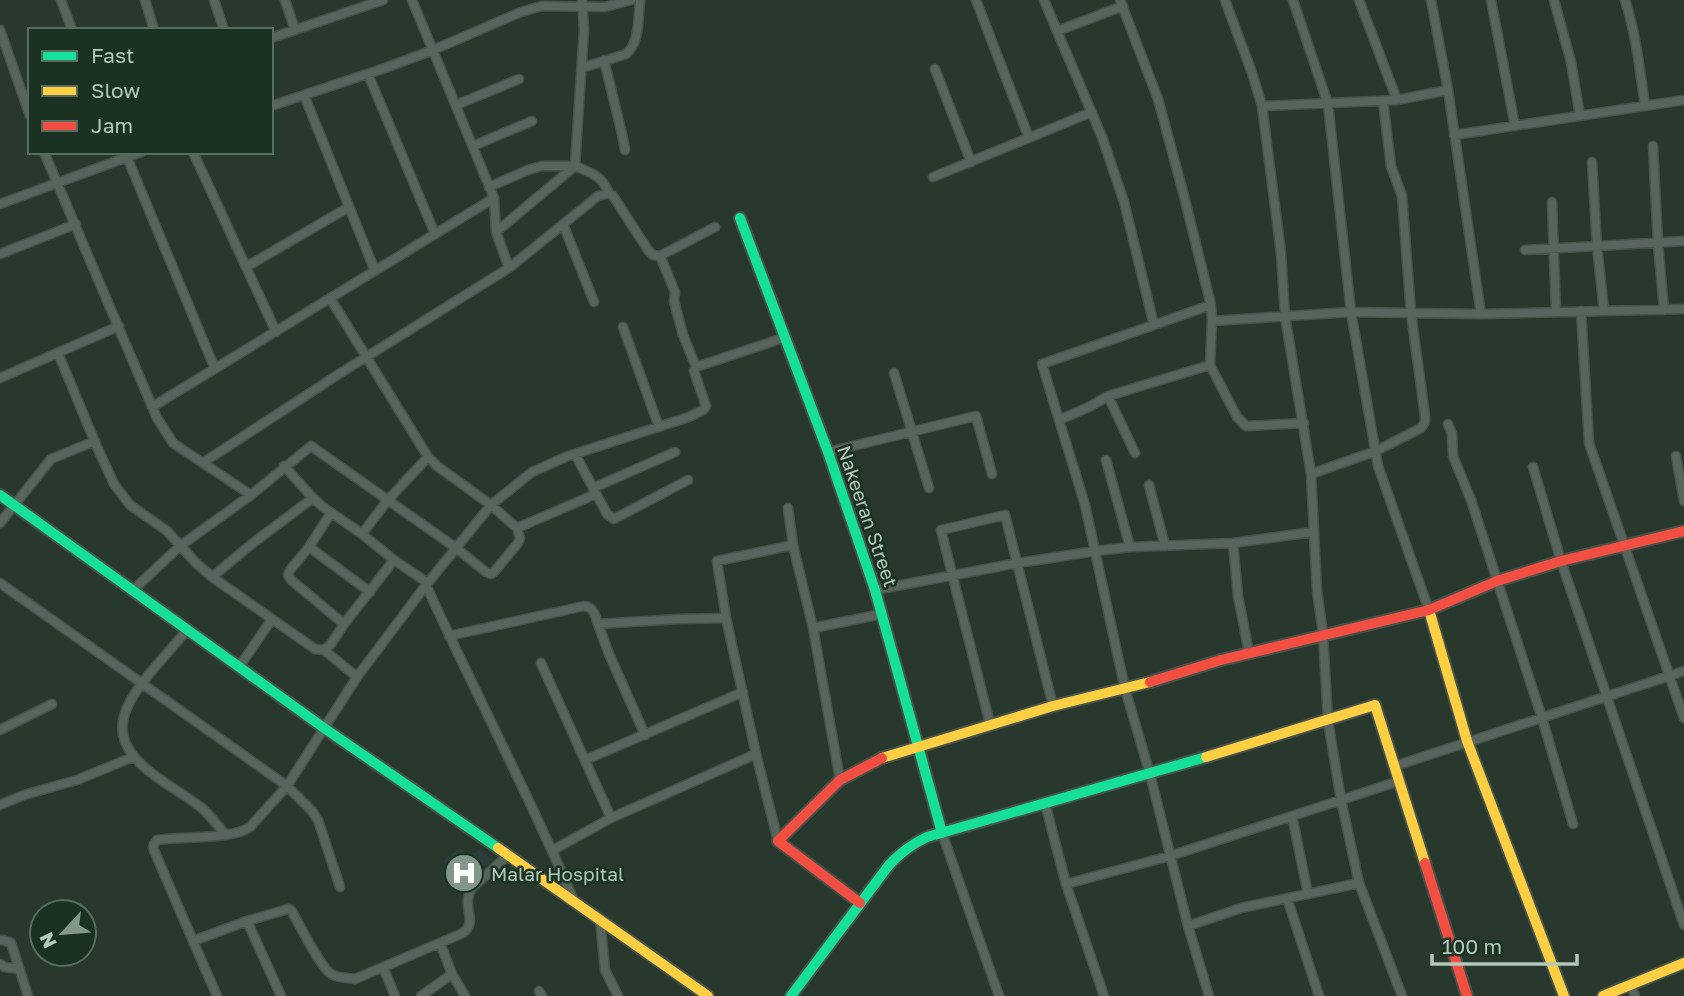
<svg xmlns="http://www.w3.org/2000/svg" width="1684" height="996" font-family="'Golos Text',sans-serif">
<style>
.medical{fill:#2d3d3b}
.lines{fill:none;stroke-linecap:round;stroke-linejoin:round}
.street-casing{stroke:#46524a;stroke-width:11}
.fast-casing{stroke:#46524a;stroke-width:14}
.slow-casing{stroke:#46524a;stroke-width:14}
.jam-casing{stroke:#46524a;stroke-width:14}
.street{stroke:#58655c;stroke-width:8}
.fast{stroke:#16e098;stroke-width:10}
.slow{stroke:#ffcf43;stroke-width:10}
.jam{stroke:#f24e42;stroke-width:10}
.labels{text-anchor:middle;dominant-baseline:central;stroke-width:5;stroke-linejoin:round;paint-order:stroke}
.street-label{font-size:19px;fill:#b2c9ba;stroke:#1b3223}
.poi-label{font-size:19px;fill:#b2c9ba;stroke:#1b3223;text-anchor:start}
</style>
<rect width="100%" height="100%" fill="#28382d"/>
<path class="medical" d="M 459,848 L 471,856 L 481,848 L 491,861 L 461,885 L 443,861 Z"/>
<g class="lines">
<defs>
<path id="street" d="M 61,0 L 72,30
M 145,0 L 154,30
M 214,0 L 224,30
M 285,0 L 295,30
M 976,0 L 1029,138
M 1044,0 L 1102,137 L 1124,202 L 1154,325
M 1120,0 L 1158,99 L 1183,192 L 1211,305
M 1225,0 L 1252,73 L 1262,106 L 1281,253 L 1285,316 L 1311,474 L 1317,591 L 1323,634 L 1328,721 L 1341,800 L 1359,883 L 1402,996
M 1293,0 L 1328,104 L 1351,312 L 1378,466 L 1429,610
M 1359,0 L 1397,100
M 1431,0 L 1448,90 L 1481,314 L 1684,309
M 1491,0 L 1515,126
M 1554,0 L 1571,62 L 1580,116
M 1625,0 C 1636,34 1640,71 1645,106
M 0,30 L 30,116
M 1057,31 L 1123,6
M 271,38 L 383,0
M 604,60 L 622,134 L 625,150
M 582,68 L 626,54 C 640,43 638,17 640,0
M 935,69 L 971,162
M 368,74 L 435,234
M 304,95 L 375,271
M 1383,101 L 1391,166 L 1402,196 L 1411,313 L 1481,314
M 456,105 L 519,79
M 271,106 L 385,68 L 433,50 L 521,12 L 542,6 L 605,7 L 631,0
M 1262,106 L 1397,100 L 1448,90
M 1454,135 L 1684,100
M 473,146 L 532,121
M 1653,146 L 1658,244 L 1664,310
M 44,152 L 157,418 L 173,443 L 251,495
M 193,152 L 276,332
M 127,157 L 215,369
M 1592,162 L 1597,246 L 1684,241
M 933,177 L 1092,112
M 489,187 L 528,170 L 542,166 L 575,166 L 584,29 L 582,0
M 494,198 L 496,232 L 509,268
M 1552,202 L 1556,312
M 0,204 L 141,152
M 563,224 L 594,302
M 496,232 L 575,166 C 593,174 601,175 609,193
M 1525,250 L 1597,246 L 1604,311
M 0,254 L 76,224
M 660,256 L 675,292 L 674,301 L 683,335 L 696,367
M 246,267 L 349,207
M 1581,311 L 1589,443 L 1684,718
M 1212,321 L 1210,365 L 1237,417 L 1246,426 L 1304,423
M 623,327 L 659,427
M 58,353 L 97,447 L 114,484 L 130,505 L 167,531 L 196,563 L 212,577 L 315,649 L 324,650 L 331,644 L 344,624 L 394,560
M 894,373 L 929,488
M 0,378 L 119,326
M 1108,396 L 1135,453
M 152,407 L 494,198 L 412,0
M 1059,420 L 1089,407 L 1108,396 L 1210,365
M 1448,424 L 1452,434 L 1453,456 L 1471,500 L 1542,718 L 1573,824
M 828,452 L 976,416 L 992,474
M 575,454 L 607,514 L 614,519 L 688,480
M 1676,456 L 1684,501
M 1106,460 L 1130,547
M 204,462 L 342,372 L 509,268 L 598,196 L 609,193 L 613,196 L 648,250 L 653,255 L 660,256 L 715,227
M 284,466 L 313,498 L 323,507 L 362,534 L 394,560 L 428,583
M 1533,467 L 1561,561 L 1684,925
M 1149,485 L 1165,546
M 593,488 L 675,452
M 788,508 L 793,545 L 813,628 L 840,780
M 331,513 L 309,547 L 290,570 L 288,575 L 291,580 L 344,624
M 0,523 L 51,459 L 95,441
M 517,528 L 596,494
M 362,534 L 387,501 L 428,457
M 1233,543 L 1238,596 L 1249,653
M 309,547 L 370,592
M 212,577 L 253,543 L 313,498
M 0,583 L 287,786 L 312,811 L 318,820 L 340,887
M 426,585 C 474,691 529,794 574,901
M 875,590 L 1018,563 L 1096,551 L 1130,547 L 1233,543 L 1313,532
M 132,591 L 180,546 L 251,495 L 311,446 L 456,548 L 486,572 L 491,574 L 494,572 L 518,543 L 520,538 L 517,528 L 491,505 L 437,466 L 428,457 L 330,298
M 726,618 L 717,561 L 793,545
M 598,624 L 609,654 L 645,735
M 813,628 L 882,614
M 187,630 C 170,651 137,684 127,708 C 104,759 173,783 204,810 C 212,818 219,827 226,835
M 449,636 L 584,606 C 594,607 595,615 598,624 L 678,619 L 726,618 L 756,754 L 611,818 L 553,850
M 324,650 L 357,677
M 541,663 L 611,818
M 239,667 L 272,619
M 990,724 L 941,530 L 1005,515 L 1053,706
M 0,730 L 52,704
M 756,754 L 778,841
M 585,760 L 743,692
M 1395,766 L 1684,671
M 1045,803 L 1066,884 L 1104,996
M 0,805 L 24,795 L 77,780 L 133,757
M 1292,816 L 1308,894
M 942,833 L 999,996
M 508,855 L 472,888 C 460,906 479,921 463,933 L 355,979 C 348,978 340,978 333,975 C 321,970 299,923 291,910 L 288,909 L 247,921 L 193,941 L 153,848 L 154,844 L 157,840 C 181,836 232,840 250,827 L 287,786 L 357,677 L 426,585 L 491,505 L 532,472 L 568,456 L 689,417 L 703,410 L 706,406 L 694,371 L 696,367 L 786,337
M 1066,884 L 1170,856 L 1399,781
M 1287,898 L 1319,996
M 600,919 L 605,970 L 618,996
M 247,921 L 281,996
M 1188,926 L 1241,908 L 1359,883
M 0,940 L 3,940 L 11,943 L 28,996
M 193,941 L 217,996
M 440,943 L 452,974 L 465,996
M 0,964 L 4,967 L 19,969
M 383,967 L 395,996
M 1631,985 L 1635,996
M 539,991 L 542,996
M 421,996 L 452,974
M 1209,996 L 1188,926 L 1150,774 L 1125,689 L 1085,505 L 1042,364 L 1211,305 L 1212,321 L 1351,312 L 1411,313 L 1425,416 L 1425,422 L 1421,428 L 1376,451 L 1311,474"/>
<path id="fast" d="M 740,218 L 828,452 L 875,590 L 942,833
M 0,495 L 324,728 L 498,848
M 791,996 L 889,865 C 900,853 912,844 927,837 L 1206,757"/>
<path id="slow" d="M 1429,610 L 1467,741 L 1564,996
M 1206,757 L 1375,705 L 1425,863
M 882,758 L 1053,706 L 1150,682
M 498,848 L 708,996
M 1603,996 L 1684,963"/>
<path id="jam" d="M 1150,682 L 1221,660 L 1429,610 L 1497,581 L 1561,561 L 1684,531
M 1425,863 L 1467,996
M 860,903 L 778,841 L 840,780 L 882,758"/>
</defs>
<use href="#street" class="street-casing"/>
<use href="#fast" class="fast-casing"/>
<use href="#slow" class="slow-casing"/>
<use href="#jam" class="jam-casing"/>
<use href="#street" class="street"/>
<use href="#fast" class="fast"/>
<use href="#slow" class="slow"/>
<use href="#jam" class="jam"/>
</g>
<defs>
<symbol id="hospital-disc" viewBox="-11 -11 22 22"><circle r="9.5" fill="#829689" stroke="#1b3223"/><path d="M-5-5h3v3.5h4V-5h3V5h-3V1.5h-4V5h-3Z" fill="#fff"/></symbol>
</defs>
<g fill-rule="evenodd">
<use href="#hospital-disc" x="442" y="851" width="44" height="44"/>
</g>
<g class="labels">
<g class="street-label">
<text transform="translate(868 516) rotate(71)">Nakeeran Street</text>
</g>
<g class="poi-label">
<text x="491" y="873">Malar Hospital</text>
</g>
</g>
<rect x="28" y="28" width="245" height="126" fill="#1b3223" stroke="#576e5f" stroke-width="2"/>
<rect x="42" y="51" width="35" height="10" fill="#16e098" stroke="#576e5f" stroke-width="2"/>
<text x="91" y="63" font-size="21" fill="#b2c9ba">Fast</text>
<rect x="42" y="86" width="35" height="10" fill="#ffcf43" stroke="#576e5f" stroke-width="2"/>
<text x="91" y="98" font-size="21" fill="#b2c9ba">Slow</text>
<rect x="42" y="121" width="35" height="10" fill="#f24e42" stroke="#576e5f" stroke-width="2"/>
<text x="91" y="133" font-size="21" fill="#b2c9ba">Jam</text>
<g transform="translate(63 933) rotate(244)"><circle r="33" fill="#1b3223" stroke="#576e5f" stroke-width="2"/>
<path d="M0-5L12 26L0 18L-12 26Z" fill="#829689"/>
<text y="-10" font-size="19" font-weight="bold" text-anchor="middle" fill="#b2c9ba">N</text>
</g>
<path d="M1432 954v10h145v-10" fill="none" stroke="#b2c9ba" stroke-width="3.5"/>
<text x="1442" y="954" font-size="21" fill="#b2c9ba" stroke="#1b3223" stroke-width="5" paint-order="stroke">100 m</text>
</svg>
